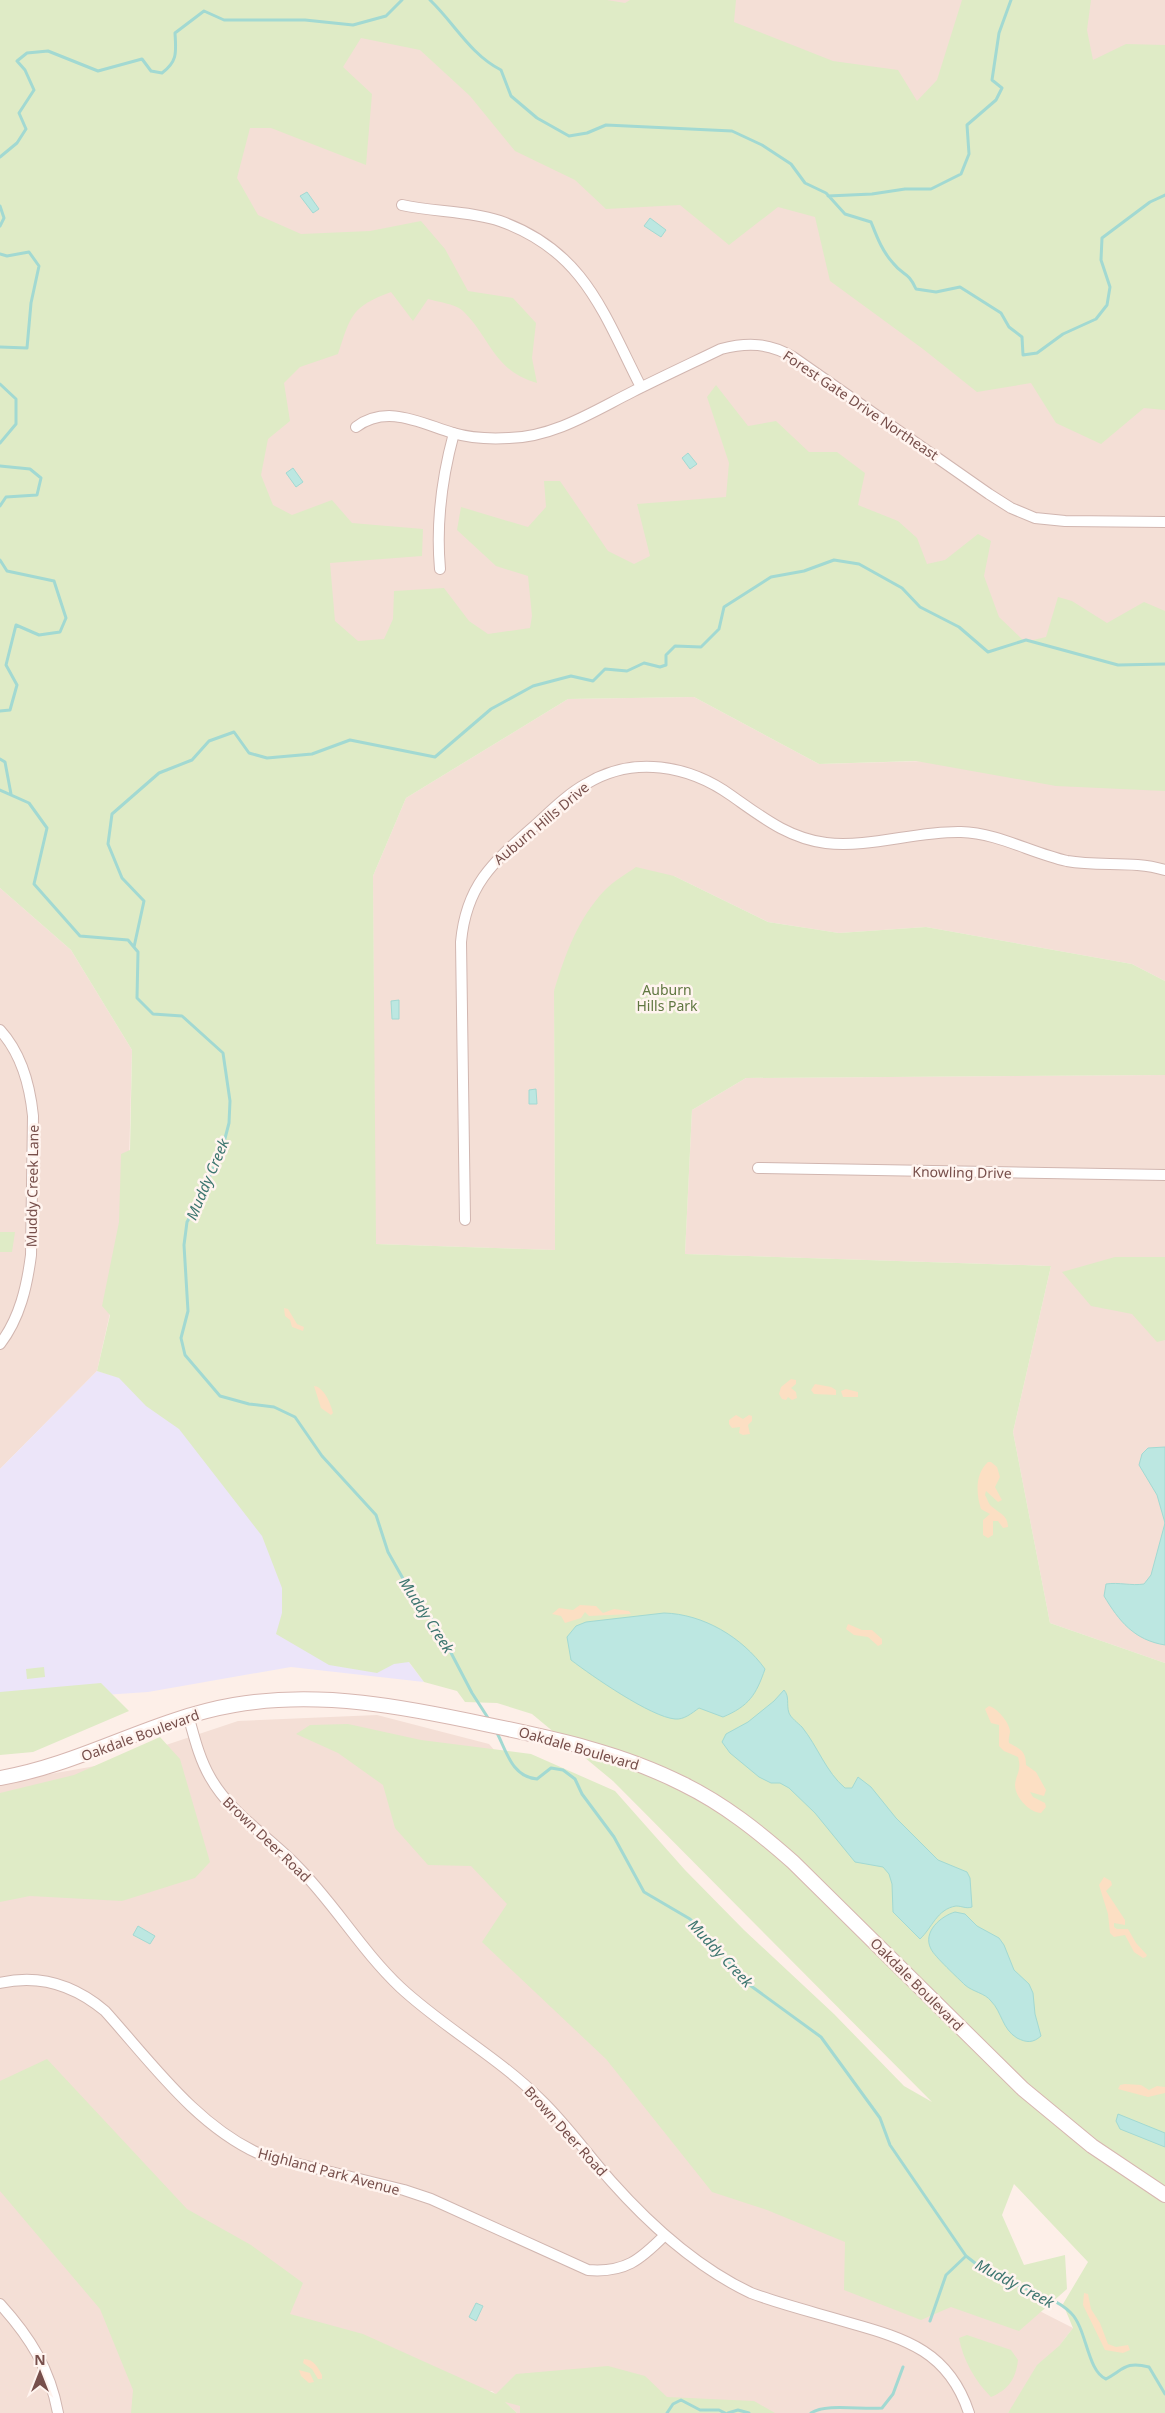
<svg xmlns="http://www.w3.org/2000/svg" width="1165" height="2413" font-family="'Noto Sans',sans-serif">
<style>
.residential{fill:#f4dfd6}
.education{fill:#ece5f9}
.green{fill:#dfebc6}
.sand{fill:#fcdfc3}
.water{fill:#bce7e1;stroke:#a2d9d2}
.lines{fill:none;stroke-linecap:round;stroke-linejoin:round}
.stream{stroke:#a2d9d2;stroke-width:3}
.minor-casing{stroke:#d1b6b0;stroke-width:12}
.secondary-casing{stroke:#d7b6b0;stroke-width:16}
.minor{stroke:#fff;stroke-width:10}
.secondary{stroke:#fff;stroke-width:14}
.labels{text-anchor:middle;dominant-baseline:central;stroke-width:5;stroke-linejoin:round;paint-order:stroke}
.street-label{font-size:14px;fill:#774f4b;stroke:#fff4ef}
.park-label{font-size:14px;fill:#607741;stroke:#fff4ef}
.water-label{font-size:15px;font-style:italic;fill:#3c756f;stroke:#fff4ef}
</style>
<rect width="100%" height="100%" fill="#fdefe8"/>
<path class="residential" d="M 0,0 L 1165,0 L 1165,660 L 223,657 Z
M 694,697 L 819,764 L 962,760 L 1165,788 L 1165,981 L 1132,964 L 926,927 L 839,933 L 768,922 L 674,876 L 554,991 L 555,1250 L 375,1244 L 373,876 L 406,798 L 568,699 Z
M 0,888 L 71,950 L 132,1050 L 127,1238 L 97,1371 L 0,1469 Z
M 1165,1075 L 1165,1663 L 1050,1623 L 1013,1432 L 1051,1266 L 685,1254 L 692,1110 L 746,1078 Z
M 377,1715 L 489,1744 L 635,1911 L 925,2253 L 1073,2328 L 1008,2413 L 517,2413 L 492,2391 L 245,2413 L 0,2413 L 0,1783 L 112,1763 L 238,1721 Z"/>
<path class="education" d="M 97,1371 L 213,1405 L 424,1682 L 291,1667 L 148,1692 L 0,1702 L 0,1469 Z"/>
<path class="green" d="M 0,0 L 607,0 L 625,3 L 630,0 L 736,0 L 734,22 L 833,61 L 898,70 L 917,101 L 937,80 L 962,0 L 1091,0 L 1087,30 L 1093,60 L 1126,44 L 1165,45 L 1165,410 L 1144,408 L 1101,444 L 1056,423 L 1031,383 L 977,392 L 923,349 L 830,281 L 815,217 L 778,207 L 729,245 L 680,205 L 606,209 L 575,180 L 515,151 L 470,96 L 420,50 L 361,38 L 343,67 L 372,94 L 366,165 L 271,128 L 250,128 L 237,178 L 258,215 L 301,234 L 370,231 L 421,221 L 445,249 L 468,291 L 513,298 L 536,323 L 532,358 L 537,383 C 494,371 491,339 464,312 C 457,304 438,302 428,299 L 413,321 L 391,292 C 351,307 351,315 338,354 L 300,367 L 284,383 L 290,421 L 268,439 L 261,475 L 273,505 L 292,515 L 332,500 L 352,523 L 423,529 L 422,556 L 330,563 L 335,621 L 358,641 L 384,639 L 393,619 L 394,591 L 444,588 L 469,621 L 488,634 L 530,628 L 532,616 L 528,576 L 496,566 L 457,530 L 461,507 L 528,527 L 546,507 L 544,481 L 560,481 L 608,551 L 634,564 L 650,556 L 637,504 L 726,497 L 729,463 L 707,397 L 716,385 L 748,426 L 776,421 L 809,452 L 837,452 L 865,473 L 858,505 L 898,521 L 917,538 L 927,564 L 945,560 L 978,534 L 991,541 L 984,576 L 999,617 L 1025,642 L 1046,637 L 1058,597 L 1072,601 L 1107,623 L 1144,602 L 1165,611 L 1165,791 L 1056,786 L 916,761 L 819,764 L 694,697 L 568,699 L 406,798 L 373,876 L 376,1244 L 555,1250 L 554,991 C 565,955 578,918 605,890 C 614,881 626,874 636,867 L 674,876 L 768,922 L 839,933 L 926,927 L 1132,964 L 1165,981 L 1165,1075 L 746,1078 L 692,1110 L 685,1254 L 1051,1266 L 1013,1432 L 1050,1623 L 1165,1663 L 1165,2413 L 1008,2413 L 1037,2365 L 1059,2346 L 1073,2328 L 1063,2304 L 1088,2262 L 1014,2184 L 1002,2215 L 1024,2265 L 1065,2255 L 1067,2289 L 1019,2331 L 951,2307 L 921,2320 L 844,2290 L 845,2242 L 767,2210 L 712,2192 L 606,2059 L 482,1942 L 507,1904 L 471,1866 L 428,1865 L 395,1828 L 383,1785 L 338,1753 L 296,1734 L 310,1725 L 348,1724 L 421,1740 L 531,1754 L 615,1791 L 685,1870 L 744,1930 L 834,2014 L 904,2086 L 932,2102 L 613,1781 L 532,1714 L 497,1703 L 465,1702 L 457,1691 L 424,1682 L 409,1662 L 394,1664 L 377,1673 L 329,1665 L 276,1634 L 282,1613 L 282,1588 L 262,1536 L 179,1429 L 146,1406 L 119,1378 L 97,1371 L 110,1315 L 102,1306 L 119,1222 L 121,1154 L 130,1150 L 132,1050 L 71,950 L 0,888 Z
M 0,1232 L 15,1232 L 12,1252 L 0,1252 Z
M 1115,1257 L 1165,1257 L 1165,1340 L 1157,1342 L 1132,1314 L 1091,1306 L 1062,1272 Z
M 44,1667 L 45,1677 L 27,1679 L 26,1669 Z
M 101,1683 L 129,1711 L 33,1752 L 0,1755 L 0,1692 Z
M 160,1737 L 180,1759 L 210,1862 L 195,1878 L 122,1901 L 30,1896 L 0,1902 L 0,1793 L 74,1775 Z
M 47,2059 L 187,2209 L 251,2245 L 303,2283 L 290,2314 L 363,2334 L 496,2394 L 516,2374 L 608,2366 L 645,2376 L 667,2397 L 754,2401 L 775,2413 L 520,2413 L 520,2406 L 505,2402 L 517,2413 L 131,2413 L 133,2390 L 100,2309 L 0,2191 L 0,2081 Z
M 967,2335 L 1011,2350 L 1018,2360 C 1016,2379 1008,2390 991,2397 C 975,2381 963,2360 959,2338 Z"/>
<path class="sand" d="M 284,1308 L 288,1309 L 297,1324 L 304,1327 L 303,1331 L 292,1327 L 290,1320 L 285,1316 Z
M 791,1379 L 796,1380 L 796,1384 L 791,1388 L 796,1392 L 797,1398 L 792,1400 L 788,1397 L 786,1400 L 782,1399 L 779,1394 L 781,1387 Z
M 815,1384 L 831,1387 L 836,1390 L 836,1395 L 814,1394 L 811,1390 Z
M 314,1386 C 324,1387 331,1404 333,1413 L 331,1415 L 321,1408 Z
M 846,1389 L 858,1392 L 858,1397 L 843,1397 L 841,1391 Z
M 736,1415 L 743,1419 L 749,1415 L 752,1416 L 752,1421 L 748,1425 L 750,1434 L 743,1435 L 739,1433 L 740,1427 L 732,1428 L 729,1424 L 729,1420 Z
M 988,1462 L 991,1462 L 997,1467 L 1000,1477 L 995,1487 L 1002,1500 L 998,1502 L 986,1491 L 985,1495 C 987,1498 988,1503 991,1506 C 999,1513 1008,1515 1008,1527 L 1003,1528 L 998,1521 L 993,1521 L 993,1535 L 988,1538 L 983,1535 L 983,1520 L 990,1514 L 981,1509 C 976,1493 975,1474 988,1462 Z
M 580,1605 L 596,1606 L 603,1613 L 614,1609 L 629,1611 L 631,1614 L 589,1616 L 585,1612 L 581,1618 L 565,1623 L 561,1616 L 552,1614 L 559,1608 L 573,1610 Z
M 848,1624 L 862,1630 L 872,1630 L 882,1639 L 882,1644 L 878,1646 L 868,1637 L 854,1635 L 846,1629 Z
M 989,1706 C 997,1708 1009,1722 1010,1731 C 1010,1735 1008,1738 1009,1743 C 1020,1749 1026,1751 1026,1765 L 1036,1772 L 1046,1790 L 1044,1796 L 1030,1792 L 1033,1797 L 1045,1803 L 1046,1807 L 1041,1813 C 1029,1812 1015,1797 1015,1785 C 1016,1773 1022,1771 1018,1757 L 1004,1751 L 999,1746 L 999,1725 L 991,1723 L 985,1709 Z
M 1104,1877 L 1111,1881 L 1112,1885 L 1106,1891 L 1125,1920 L 1125,1925 L 1114,1923 L 1114,1927 L 1117,1929 L 1128,1929 L 1136,1943 L 1147,1955 L 1146,1957 L 1143,1958 L 1134,1952 L 1125,1935 L 1114,1937 L 1110,1933 L 1108,1914 L 1099,1885 Z
M 1125,2084 L 1141,2085 L 1149,2090 L 1157,2086 L 1165,2087 L 1165,2093 L 1148,2097 L 1118,2089 L 1120,2085 Z
M 1084,2293 L 1088,2294 L 1091,2309 L 1100,2323 L 1108,2344 L 1116,2347 L 1128,2345 L 1130,2350 L 1123,2353 L 1105,2350 L 1083,2305 Z
M 304,2359 C 314,2359 318,2368 322,2375 L 322,2379 L 318,2379 L 312,2369 L 303,2363 Z
M 299,2370 L 310,2373 L 314,2382 L 309,2383 L 301,2376 Z"/>
<path class="water" d="M 307,192 L 319,209 L 313,213 L 300,196 Z
M 650,218 L 666,230 L 661,237 L 644,226 Z
M 688,453 L 697,464 L 690,469 L 682,458 Z
M 293,468 L 303,482 L 296,487 L 286,473 Z
M 399,1000 L 399,1019 L 392,1019 L 391,1001 Z
M 536,1089 L 537,1104 L 529,1104 L 529,1090 Z
M 1165,1447 L 1165,1645 C 1134,1640 1119,1621 1104,1596 L 1106,1584 C 1119,1582 1131,1586 1144,1584 L 1151,1575 L 1165,1523 L 1157,1495 L 1139,1465 L 1142,1454 L 1148,1448 Z
M 664,1613 C 703,1614 742,1637 765,1669 C 756,1695 749,1706 723,1717 L 699,1708 C 692,1713 684,1720 675,1719 C 651,1717 592,1676 571,1660 L 567,1637 L 576,1626 L 586,1622 Z
M 784,1690 C 790,1697 786,1704 789,1713 C 791,1718 798,1723 802,1727 C 818,1747 826,1772 845,1788 L 852,1788 L 858,1777 L 871,1787 L 896,1818 L 938,1860 L 967,1872 L 970,1878 L 972,1907 C 966,1909 962,1906 956,1906 C 937,1909 932,1928 920,1939 L 893,1912 L 892,1884 L 889,1874 L 883,1867 L 855,1862 L 815,1813 L 789,1788 L 780,1783 L 771,1783 L 759,1777 L 730,1753 L 722,1742 L 726,1734 L 748,1722 L 774,1701 Z
M 955,1912 L 965,1914 L 977,1926 L 999,1938 L 1004,1945 L 1014,1970 L 1029,1984 L 1033,1993 L 1035,2014 L 1041,2036 C 1033,2043 1027,2043 1017,2038 C 1002,2029 1002,2012 991,2001 C 985,1993 973,1992 965,1985 C 959,1979 934,1956 931,1949 C 922,1932 941,1916 955,1912 Z
M 138,1926 L 155,1936 L 150,1944 L 133,1935 Z
M 1118,2114 L 1165,2133 L 1165,2147 L 1120,2129 L 1116,2121 Z
M 476,2303 L 483,2306 L 476,2321 L 469,2317 Z"/>
<g class="lines">
<path class="stream" d="M 430,0 C 455,24 470,54 501,70 L 511,96 L 537,118 L 569,136 L 587,133 L 606,125 L 732,131 L 762,145 L 791,164 L 805,183 L 826,193 L 845,214 L 871,222 C 877,237 882,251 893,263 C 903,276 908,271 916,289 L 936,292 L 960,287 L 1001,313 L 1009,327 L 1022,337 L 1023,355 L 1037,353 L 1063,334 L 1096,319 L 1107,305 L 1110,287 L 1101,260 L 1102,238 L 1150,202 L 1165,195
M 0,157 L 17,143 L 26,129 L 19,113 L 34,90 L 25,70 L 17,61 L 27,53 L 48,51 L 98,71 L 142,59 L 151,71 L 162,73 C 178,61 176,52 175,33 L 204,11 L 224,20 L 305,20 L 353,25 L 386,16 L 402,0
M 828,196 L 872,194 L 905,189 L 931,189 L 961,174 L 969,154 L 967,125 L 996,100 L 1002,88 L 992,80 L 999,33 L 1011,0
M 0,206 L 4,218 L 0,226
M 0,254 L 7,256 L 29,252 L 39,266 L 31,303 L 27,348 L 0,347
M 0,384 L 16,399 L 16,424 L 0,443
M 0,466 L 30,469 L 41,478 L 37,495 L 6,497 L 0,506
M 0,560 L 7,571 L 54,581 L 66,618 L 60,632 L 39,635 L 16,625 L 6,665 L 17,685 L 10,710 L 0,711
M 0,759 L 5,762 L 11,794
M 0,790 L 29,803 L 47,828 L 34,884 L 80,936 L 128,940 L 138,952 L 137,998 L 153,1014 L 182,1016 L 223,1053 L 230,1101 L 229,1123 L 223,1146 L 199,1201 L 187,1222 L 184,1245 L 188,1311 L 181,1338 L 185,1355 L 220,1396 L 249,1404 L 274,1407 L 295,1417 L 322,1456 L 376,1515 L 388,1552 L 410,1591 L 437,1626 L 472,1693 L 490,1721
M 134,947 L 144,901 L 122,878 L 108,844 L 112,814 L 159,773 L 192,760 L 209,741 L 234,732 L 249,753 L 267,758 L 312,754 L 350,740 L 435,757 L 491,709 L 533,686 L 571,676 L 593,681 L 605,669 L 627,671 L 644,663 L 660,667 L 666,665 L 666,655 L 675,646 L 701,647 L 719,629 L 724,607 L 771,577 L 804,571 L 834,560 L 859,564 L 902,588 L 920,607 L 959,627 L 988,652 L 1026,640 L 1118,665 L 1165,664
M 496,1731 C 506,1749 511,1777 537,1779 L 551,1768 L 563,1770 L 575,1779 L 582,1794 L 614,1837 L 644,1892 L 690,1919 L 751,1986 L 821,2037 L 880,2118 L 890,2145 L 966,2256 C 977,2265 988,2273 1001,2279 C 1021,2288 1056,2297 1071,2313 C 1087,2329 1087,2371 1106,2379 C 1124,2369 1126,2361 1149,2367 L 1165,2394
M 930,2321 L 946,2275 L 966,2256
M 667,2413 L 673,2404 L 681,2400 L 700,2410 L 719,2410 L 725,2413
M 728,2413 L 738,2410 L 749,2413
M 811,2413 C 826,2403 862,2410 882,2408 L 893,2394 L 903,2367"/>
<defs>
<path id="minor" d="M 402,205 C 433,212 471,211 500,221 C 585,251 604,315 641,387
M 356,427 C 387,404 420,423 453,433 C 470,438 491,439 509,438 C 554,437 594,411 632,392 C 662,377 692,363 721,349 C 748,342 769,343 793,357 L 989,494 L 1011,508 L 1035,518 L 1065,521 L 1165,522
M 440,569 C 436,524 442,477 454,433
M 0,1030 C 21,1053 30,1086 33,1116 L 31,1255 C 27,1286 20,1318 0,1344
M 758,1168 L 1165,1175
M 465,1220 L 461,942 C 466,886 492,863 532,828 C 549,813 566,795 586,784 C 633,755 689,765 732,796 C 762,817 788,838 826,843 C 870,848 916,831 961,832 C 998,833 1031,853 1067,861 C 1100,867 1133,860 1165,870
M 188,1715 C 194,1736 199,1758 210,1777 C 230,1813 268,1836 296,1865 C 334,1903 361,1950 400,1987 C 444,2028 498,2057 541,2100 C 567,2125 587,2154 611,2181 C 651,2226 696,2267 751,2293 C 783,2305 817,2313 850,2323 C 907,2339 949,2352 969,2413
M 0,1983 C 39,1974 74,1985 105,2011 C 151,2062 197,2127 262,2155 L 404,2190 L 431,2199 L 588,2270 C 625,2273 640,2260 665,2235
M 0,2304 C 30,2337 50,2369 58,2413"/>
<path id="secondary" d="M 0,1778 C 82,1764 152,1719 234,1705 C 320,1690 405,1707 489,1725 C 556,1739 622,1753 683,1784 C 724,1804 759,1832 793,1862 L 1023,2089 L 1092,2146 L 1165,2195"/>
</defs>
<use href="#minor" class="minor-casing"/>
<use href="#secondary" class="secondary-casing"/>
<use href="#minor" class="minor"/>
<use href="#secondary" class="secondary"/>
</g>
<g class="labels">
<g class="street-label">
<text transform="translate(861 405) rotate(34)">Forest Gate Drive Northeast</text>
<text transform="translate(541 823) rotate(-40)">Auburn Hills Drive</text>
<text transform="translate(962 1172) rotate(1)">Knowling Drive</text>
<text transform="translate(32 1186) rotate(-89)">Muddy Creek Lane</text>
<text transform="translate(140 1735) rotate(-20)">Oakdale Boulevard</text>
<text transform="translate(579 1748) rotate(16)">Oakdale Boulevard</text>
<text transform="translate(267 1839) rotate(44)">Brown Deer Road</text>
<text transform="translate(917 1984) rotate(45)">Oakdale Boulevard</text>
<text transform="translate(566 2131) rotate(48)">Brown Deer Road</text>
<text transform="translate(329 2171) rotate(15)">Highland Park Avenue</text>
</g>
<g class="park-label">
<text x="667" y="989">Auburn<tspan x="667" dy="16">Hills Park</tspan></text>
</g>
<g class="water-label">
<text transform="translate(207 1179) rotate(-67)">Muddy Creek</text>
<text transform="translate(427 1615) rotate(57)">Muddy Creek</text>
<text transform="translate(721 1953) rotate(47)">Muddy Creek</text>
<text transform="translate(1015 2283) rotate(28)">Muddy Creek</text>
</g>
</g>
<g transform="translate(40 2373)" stroke="#fff4ef" stroke-width="4" paint-order="stroke">
<path d="M0-4L9 19L0 12L-9 19Z" fill="#774f4b"/>
<text y="-8" font-size="14" font-weight="bold" text-anchor="middle" fill="#774f4b">N</text>
</g>
</svg>
